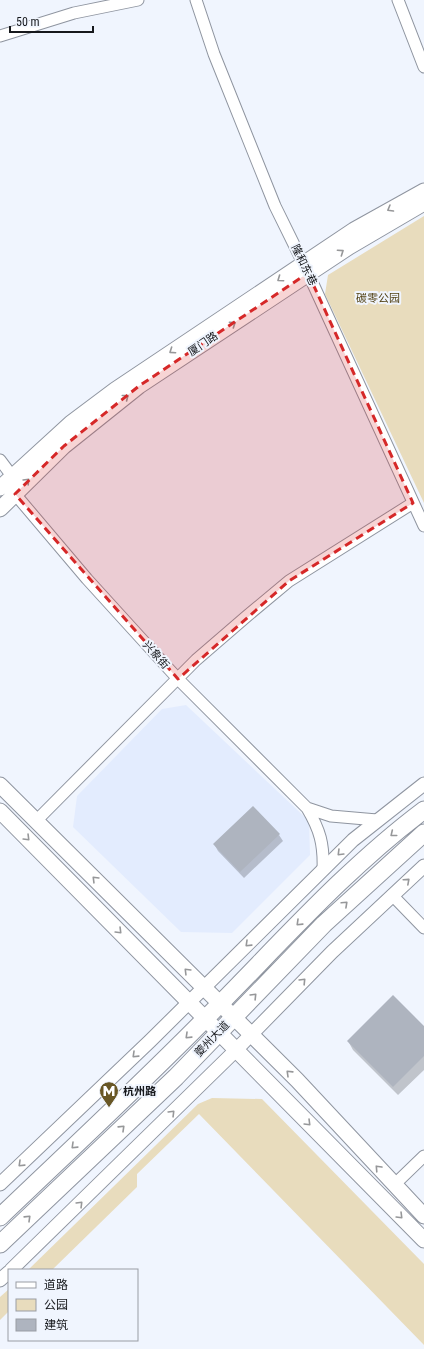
<svg xmlns="http://www.w3.org/2000/svg" width="424" height="1349" font-family="'Roboto Condensed','Noto Sans SC',sans-serif">
<style>
.built{fill:#e3ecfe}
.green{fill:#e8dcbd}
.shadow{fill:#0003}
.building{fill:#aeb4bf}
.lines{fill:none;stroke-linecap:round;stroke-linejoin:round}
.minor-casing{stroke:#8f95a0;stroke-width:13}
.tertiary-casing{stroke:#8f95a0;stroke-width:15}
.secondary-casing{stroke:#8f95a0;stroke-width:17}
.primary-casing{stroke:#8f95a0;stroke-width:19}
.minor{stroke:#fff;stroke-width:11}
.tertiary{stroke:#fff;stroke-width:13}
.secondary{stroke:#fff;stroke-width:15}
.primary{stroke:#fff;stroke-width:17}
.oneway{stroke:#969799}
.marked{fill:#d62828;fill-opacity:0.2;stroke:#d62828;stroke-width:3;stroke-dasharray:8 5;stroke-linejoin:round}
.labels{text-anchor:middle;dominant-baseline:central;stroke-width:4;stroke-linejoin:round;paint-order:stroke}
.street-label{font-size:11px;fill:#16181c;stroke:#f0f5fe}
.park-label{font-size:11px;fill:#534316;stroke:#f0f5fe}
.poi-label{font-size:11px;font-weight:bold;fill:#16181c;stroke:#f0f5fe;text-anchor:start}
</style>
<rect width="100%" height="100%" fill="#f0f5fe"/>
<path class="built" d="M 186,705 L 309,821 L 310,855 L 232,933 L 181,932 L 73,827 L 77,796 L 162,709 Z"/>
<path class="green" d="M 424,216 L 424,503 L 325,294 L 328,275 Z
M 212,1098 L 262,1099 L 424,1264 L 424,1345 L 199,1114 L 137,1174 L 137,1187 L 52,1270 L 28,1270 L 198,1104 Z
M 9,1289 L 9,1311 L 0,1320 L 0,1297 Z"/>
<path class="shadow" d="M 279,835 L 283,841 L 244,878 L 218,851 L 214,844 Z
M 424,1028 L 424,1070 L 398,1095 L 353,1050 L 348,1041 Z"/>
<path class="building" d="M 253,806 L 280,834 L 240,872 L 213,844 Z
M 393,995 L 424,1026 L 424,1056 L 393,1087 L 347,1041 Z"/>
<g class="lines">
<defs>
<path id="minor" d="M 196,0 L 214,54 L 275,206 L 308,273 L 424,526
M 398,0 L 424,67
M 0,36 L 74,13 L 138,0
M 0,460 L 12,476
M 15,494 L 87,579 L 178,679 L 307,808
M 36,821 L 196,660 L 247,616 L 289,581 L 413,503
M 323,870 C 324,844 320,830 307,808 L 331,816 L 377,820
M 392,895 L 424,928
M 394,1185 L 424,1156"/>
<path id="tertiary" d="M 0,1184 L 150,1041 L 353,840 L 424,784
M 11,1270 L 236,1050 L 332,952 L 424,866
M 0,1280 L 9,1272"/>
<path id="secondary" d="M 0,488 L 71,423 L 115,390 L 354,230 L 424,191
M 0,509 L 64,446 L 139,386 L 349,247 L 424,203
M 0,785 L 297,1080 L 424,1216
M 0,811 L 424,1240"/>
<path id="primary" d="M 0,1217 C 69,1151 139,1086 206,1018 C 277,947 344,870 424,810
M 0,1244 L 176,1077 L 324,924 L 424,833"/>
</defs>
<use href="#minor" class="minor-casing"/>
<use href="#tertiary" class="tertiary-casing"/>
<use href="#secondary" class="secondary-casing"/>
<use href="#primary" class="primary-casing"/>
<use href="#minor" class="minor"/>
<use href="#tertiary" class="tertiary"/>
<use href="#secondary" class="secondary"/>
<use href="#primary" class="primary"/>
</g>
<defs><path id="oneway-chevron" d="M-2-3.5L2.5 0L-2 3.5" fill="none" stroke-width="1.6" stroke-linecap="round" stroke-linejoin="round"/></defs>
<g class="oneway">
<use href="#oneway-chevron" transform="translate(390 209) rotate(150)"/>
<use href="#oneway-chevron" transform="translate(341 252) rotate(-34)"/>
<use href="#oneway-chevron" transform="translate(280 279) rotate(145)"/>
<use href="#oneway-chevron" transform="translate(233 324) rotate(-34)"/>
<use href="#oneway-chevron" transform="translate(172 351) rotate(146)"/>
<use href="#oneway-chevron" transform="translate(126 397) rotate(-38)"/>
<use href="#oneway-chevron" transform="translate(27 481) rotate(-46)"/>
<use href="#oneway-chevron" transform="translate(393 834) rotate(141)"/>
<use href="#oneway-chevron" transform="translate(27 838) rotate(45)"/>
<use href="#oneway-chevron" transform="translate(340 853) rotate(135)"/>
<use href="#oneway-chevron" transform="translate(95 879) rotate(-135)"/>
<use href="#oneway-chevron" transform="translate(407 881) rotate(-42)"/>
<use href="#oneway-chevron" transform="translate(345 904) rotate(-43)"/>
<use href="#oneway-chevron" transform="translate(299 923) rotate(136)"/>
<use href="#oneway-chevron" transform="translate(119 931) rotate(45)"/>
<use href="#oneway-chevron" transform="translate(248 944) rotate(136)"/>
<use href="#oneway-chevron" transform="translate(187 971) rotate(-135)"/>
<use href="#oneway-chevron" transform="translate(303 981) rotate(-46)"/>
<use href="#oneway-chevron" transform="translate(254 996) rotate(-46)"/>
<use href="#oneway-chevron" transform="translate(188 1036) rotate(136)"/>
<use href="#oneway-chevron" transform="translate(135 1055) rotate(136)"/>
<use href="#oneway-chevron" transform="translate(289 1073) rotate(-136)"/>
<use href="#oneway-chevron" transform="translate(172 1113) rotate(-45)"/>
<use href="#oneway-chevron" transform="translate(308 1123) rotate(45)"/>
<use href="#oneway-chevron" transform="translate(122 1128) rotate(-44)"/>
<use href="#oneway-chevron" transform="translate(74 1146) rotate(136)"/>
<use href="#oneway-chevron" transform="translate(21 1164) rotate(136)"/>
<use href="#oneway-chevron" transform="translate(378 1168) rotate(-133)"/>
<use href="#oneway-chevron" transform="translate(80 1204) rotate(-45)"/>
<use href="#oneway-chevron" transform="translate(400 1216) rotate(45)"/>
<use href="#oneway-chevron" transform="translate(28 1218) rotate(-44)"/>
</g>
<path class="marked" d="M 308,273 L 413,503 L 289,581 L 178,679 L 15,494 L 64,446 L 139,386 Z"/>
<defs>
<symbol id="metro-pin" viewBox="-11 -11 22 30"><path d="M0 17L-7.5 6A9.5 9.5 0 1 1 7.5 6Z" fill="#695725" stroke="#f0f5fe"/><path d="M-5.5 5V-5H-3L0 0L3-5H5.5V5H3V-.5L0 4L-3-.5V5Z" fill="#fff"/></symbol>
</defs>
<g fill-rule="evenodd">
<use href="#metro-pin" x="98" y="1080" width="22" height="30"/>
</g>
<g class="labels">
<g class="street-label">
<text transform="translate(304 265) rotate(64)">隆和东巷</text>
<text transform="translate(203 344) rotate(-34)">厦门路</text>
<text transform="translate(156 655) rotate(48)">兴象街</text>
<text transform="translate(212 1039) rotate(-46)">夔州大道</text>
</g>
<g class="park-label">
<text x="378" y="298">碳零公园</text>
</g>
<g class="poi-label">
<text x="123" y="1091">杭州路</text>
</g>
</g>
<rect x="8" y="1269" width="130" height="72" fill="#f0f5fe" stroke="#999da4"/>
<rect x="16" y="1282" width="20" height="6" fill="#ffffff" stroke="#999da4"/>
<text x="44" y="1289" font-size="12" fill="#16181c">道路</text>
<rect x="16" y="1299" width="20" height="12" fill="#e8dcbd" stroke="#999da4"/>
<text x="44" y="1309" font-size="12" fill="#16181c">公园</text>
<rect x="16" y="1319" width="20" height="12" fill="#aeb4bf" stroke="#999da4"/>
<text x="44" y="1329" font-size="12" fill="#16181c">建筑</text>
<path d="M10 26v6h83v-6" fill="none" stroke="#16181c" stroke-width="2"/>
<text x="16" y="26" font-size="12" fill="#16181c" stroke="#f0f5fe" stroke-width="3" paint-order="stroke">50 m</text>
</svg>
